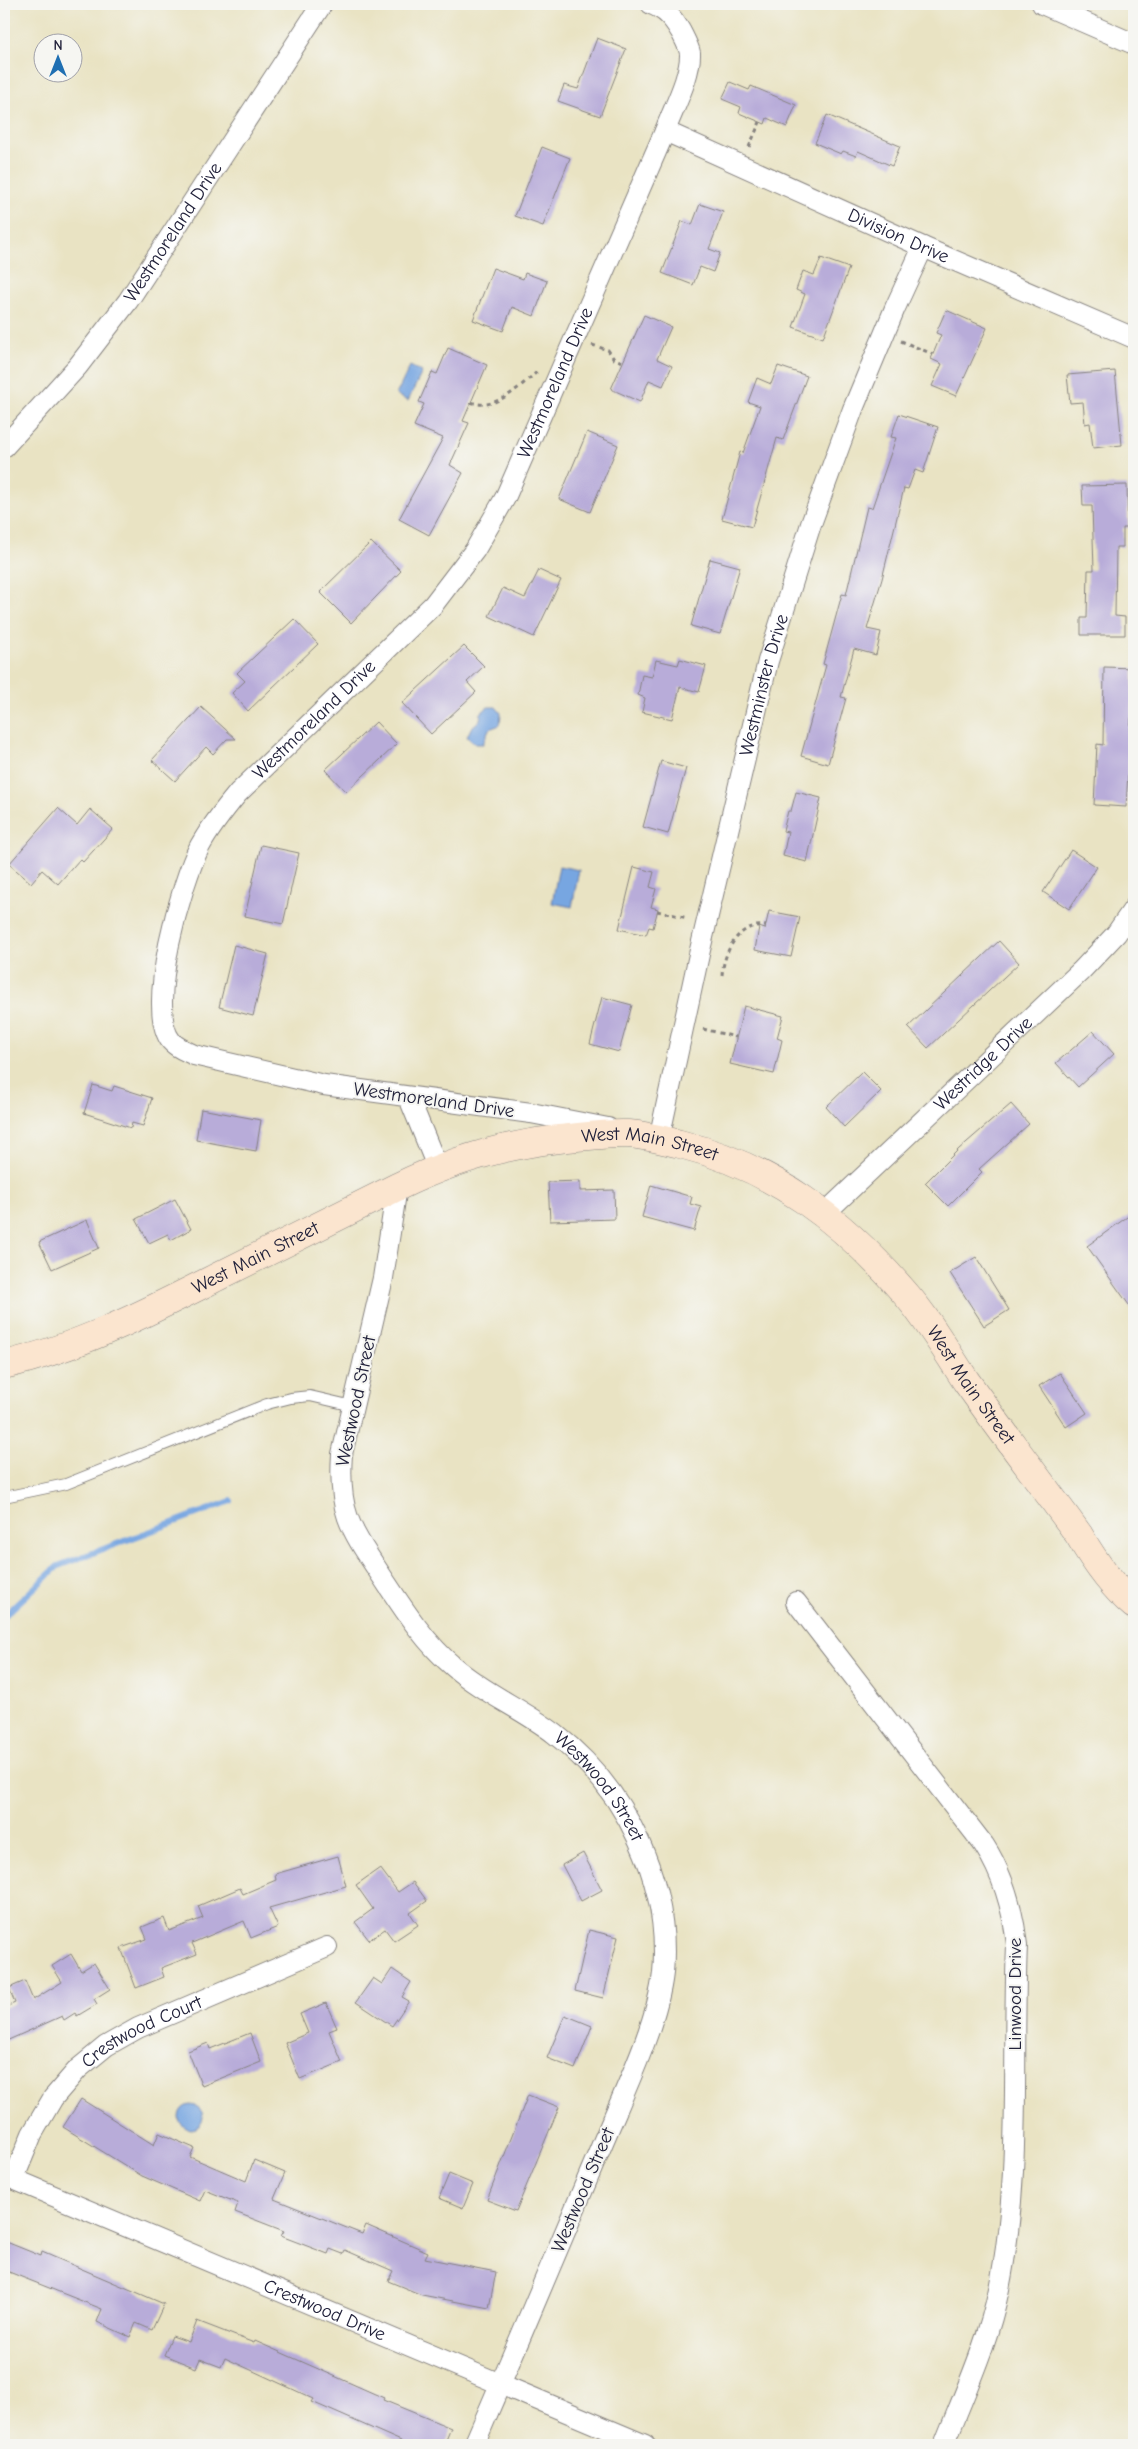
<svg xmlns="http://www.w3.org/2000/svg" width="1138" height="2449" font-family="'Comic Neue',sans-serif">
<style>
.water{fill:#77a6e1;stroke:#4c648e}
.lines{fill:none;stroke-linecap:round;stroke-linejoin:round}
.stream{stroke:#77a6e1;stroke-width:6}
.building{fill:#b8acd9}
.lane-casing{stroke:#86827f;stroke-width:12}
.street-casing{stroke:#86827f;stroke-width:22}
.secondary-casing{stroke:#86827f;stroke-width:29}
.path{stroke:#86827f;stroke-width:3;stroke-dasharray:4 4;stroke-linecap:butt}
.lane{stroke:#fff;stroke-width:10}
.street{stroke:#fff;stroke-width:20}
.secondary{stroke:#fbe5cf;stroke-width:28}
.labels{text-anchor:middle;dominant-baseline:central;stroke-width:4;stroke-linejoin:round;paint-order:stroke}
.street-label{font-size:19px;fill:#22223b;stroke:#f6f6f2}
</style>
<rect width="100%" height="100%" fill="#f6f6f2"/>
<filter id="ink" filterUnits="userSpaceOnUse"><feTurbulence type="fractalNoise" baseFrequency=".02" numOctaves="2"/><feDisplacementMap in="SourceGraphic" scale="10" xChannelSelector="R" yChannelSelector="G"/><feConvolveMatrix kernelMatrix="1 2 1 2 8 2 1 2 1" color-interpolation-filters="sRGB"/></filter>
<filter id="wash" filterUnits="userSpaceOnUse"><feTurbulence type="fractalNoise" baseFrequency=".0096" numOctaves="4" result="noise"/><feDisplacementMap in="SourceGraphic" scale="20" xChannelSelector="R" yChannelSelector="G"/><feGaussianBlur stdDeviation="1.12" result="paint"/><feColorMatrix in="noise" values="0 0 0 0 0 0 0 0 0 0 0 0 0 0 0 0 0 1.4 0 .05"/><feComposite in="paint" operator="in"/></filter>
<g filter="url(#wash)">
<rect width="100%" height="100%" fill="#e9e3c3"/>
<path class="water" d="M 410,366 L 422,372 L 408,401 L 396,395 Z
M 488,707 L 496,707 L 501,713 L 500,725 L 489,729 L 483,744 L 475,744 L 467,737 L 471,728 L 480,720 L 481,713 Z
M 559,866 L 579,870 L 572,907 L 552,903 Z
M179 2117a12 12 0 1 1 24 0a12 12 0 1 1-24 0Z"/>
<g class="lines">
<path class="stream" d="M 4,1616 L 58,1566 L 231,1501"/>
</g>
<g id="blocks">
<path class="building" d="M 597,38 L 626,49 L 600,116 L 558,101 L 564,85 L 578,89 Z
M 730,82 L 749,90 L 751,86 L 796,105 L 787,127 L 767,118 L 765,124 L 739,113 L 741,107 L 722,99 Z
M 827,115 L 900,146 L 892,166 L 858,151 L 856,156 L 843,151 L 841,154 L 815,143 Z
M 542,147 L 570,158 L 543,226 L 515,216 Z
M 700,204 L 723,212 L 709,249 L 720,253 L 713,272 L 700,267 L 693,285 L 662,273 L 682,221 L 692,225 Z
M 821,258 L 849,268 L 823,338 L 793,327 L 805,294 L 796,290 L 803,271 L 814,275 Z
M 493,268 L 523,279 L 525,273 L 547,281 L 534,316 L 512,307 L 503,331 L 473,320 Z
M 946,310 L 987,328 L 956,396 L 932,386 L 942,364 L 931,359 L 941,335 L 936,333 Z
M 644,315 L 671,327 L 657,359 L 672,366 L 663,386 L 649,380 L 640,402 L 611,389 Z
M 448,348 L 487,365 L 463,421 L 469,423 L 450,465 L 463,473 L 429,535 L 399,519 L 443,438 L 414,426 L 424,404 L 419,402 L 432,372 L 437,374 Z
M 778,366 L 807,376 L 783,440 L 777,438 L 752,527 L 722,519 L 740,452 L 743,453 L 760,406 L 748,402 L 757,378 L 771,384 Z
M 1115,371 L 1122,445 L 1093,448 L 1090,423 L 1085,424 L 1083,402 L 1070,403 L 1067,375 Z
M 899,414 L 938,427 L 923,473 L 915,470 L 908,489 L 904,488 L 882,579 L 867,629 L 881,632 L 876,655 L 854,649 L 841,697 L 846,698 L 828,764 L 801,756 L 826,665 L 823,664 L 842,594 L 846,595 L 867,507 L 872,508 L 896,438 L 891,437 Z
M 587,432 L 618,445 L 590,512 L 559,499 Z
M 1127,485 L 1128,528 L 1123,528 L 1123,547 L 1116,547 L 1115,616 L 1125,617 L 1125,635 L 1081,635 L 1081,618 L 1087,618 L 1088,570 L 1094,570 L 1092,506 L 1083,506 L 1082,486 Z
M 371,542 L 401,571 L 351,623 L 320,592 Z
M 710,559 L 740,567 L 720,634 L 691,626 Z
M 539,570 L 561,580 L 534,637 L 489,616 L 503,588 L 525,598 Z
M 294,619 L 318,644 L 248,711 L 232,693 L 245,681 L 237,673 Z
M 464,646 L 484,666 L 467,682 L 476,692 L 431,734 L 402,703 Z
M 680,659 L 706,666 L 699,692 L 680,687 L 672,719 L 642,712 L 645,698 L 638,695 L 642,675 L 652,677 L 656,660 L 678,665 Z
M 1104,667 L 1133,668 L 1132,718 L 1131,718 L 1126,807 L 1094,805 L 1097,744 L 1103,745 Z
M 201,707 L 236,739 L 227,739 L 213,754 L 206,747 L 175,781 L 152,760 Z
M 376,722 L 397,744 L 346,792 L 325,770 Z
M 661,761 L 686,768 L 668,834 L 643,827 Z
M 796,792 L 821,798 L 807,862 L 783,856 L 788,832 L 783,831 L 788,811 L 791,811 Z
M 58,808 L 77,825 L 90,809 L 113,829 L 83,862 L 80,859 L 58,884 L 42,870 L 31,883 L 9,864 Z
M 261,845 L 299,853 L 283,924 L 245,916 Z
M 1071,850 L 1097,867 L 1069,909 L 1043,892 Z
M 634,867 L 654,872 L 650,887 L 656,889 L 651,907 L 658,909 L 653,928 L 649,927 L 646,935 L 619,929 Z
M 769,911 L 800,917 L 791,957 L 755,950 L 759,927 L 765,929 Z
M 999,941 L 1019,963 L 928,1048 L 908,1027 Z
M 234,945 L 268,954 L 253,1016 L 219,1007 Z
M 602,997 L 632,1005 L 619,1052 L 590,1044 Z
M 744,1006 L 783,1016 L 777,1038 L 782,1040 L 774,1074 L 730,1064 Z
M 1093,1031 L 1114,1054 L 1078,1087 L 1056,1063 Z
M 862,1072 L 881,1091 L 844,1127 L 826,1107 Z
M 93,1085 L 112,1091 L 114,1086 L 152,1098 L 143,1126 L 132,1123 L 131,1128 L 84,1113 Z
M 1011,1104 L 1029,1124 L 979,1169 L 982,1172 L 948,1206 L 925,1183 L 959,1149 Z
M 201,1109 L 261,1120 L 256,1151 L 196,1140 Z
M 580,1181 L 580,1191 L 614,1190 L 615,1219 L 550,1221 L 548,1182 Z
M 651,1185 L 692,1197 L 690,1204 L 701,1207 L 694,1231 L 642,1217 Z
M 175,1199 L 191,1229 L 171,1240 L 168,1234 L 149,1243 L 136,1219 Z
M 1134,1212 L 1134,1312 L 1087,1246 Z
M 87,1220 L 99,1248 L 52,1269 L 39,1242 Z
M 976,1257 L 1009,1310 L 984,1326 L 950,1273 Z
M 1060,1373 L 1087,1413 L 1066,1427 L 1039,1386 Z
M 583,1853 L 602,1890 L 581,1901 L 562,1865 Z
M 338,1856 L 346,1886 L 269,1908 L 278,1927 L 251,1938 L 244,1921 L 192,1943 L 197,1954 L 161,1968 L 164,1977 L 136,1988 L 121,1948 L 147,1939 L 142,1927 L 164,1918 L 169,1931 L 203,1918 L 198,1906 L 240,1888 L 243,1894 L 276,1880 L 275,1874 Z
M 380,1868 L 398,1892 L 413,1882 L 427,1901 L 410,1913 L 418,1925 L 394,1941 L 385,1929 L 369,1940 L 355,1922 L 373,1909 L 356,1885 Z
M 589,1930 L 618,1937 L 603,1998 L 575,1991 Z
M 71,1954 L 81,1971 L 94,1963 L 110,1989 L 94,1999 L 97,2004 L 77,2016 L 75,2013 L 64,2020 L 62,2016 L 4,2042 L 4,2008 L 15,2003 L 9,1988 L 25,1981 L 33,2000 L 62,1982 L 52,1966 Z
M 392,1969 L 411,1982 L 402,1997 L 409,2001 L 392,2026 L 356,2002 L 373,1978 L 382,1984 Z
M 326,2003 L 337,2028 L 329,2031 L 342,2062 L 300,2079 L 285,2043 L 308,2033 L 300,2014 Z
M 565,2015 L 592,2026 L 575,2069 L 547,2058 Z
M 250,2033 L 261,2062 L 202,2086 L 188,2051 L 208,2043 L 210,2049 Z
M 528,2095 L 559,2107 L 516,2211 L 487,2200 Z
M 81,2099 L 154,2145 L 159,2133 L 194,2148 L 190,2157 L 246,2181 L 254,2160 L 285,2173 L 274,2199 L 362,2234 L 366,2225 L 428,2252 L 425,2258 L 496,2272 L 489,2308 L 422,2295 L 388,2281 L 393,2271 L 345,2250 L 343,2254 L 330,2249 L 328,2254 L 281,2236 L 284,2231 L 235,2212 L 238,2203 L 205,2190 L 200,2201 L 142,2176 L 63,2127 Z
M 449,2174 L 473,2184 L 463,2208 L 439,2198 Z
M 4,2241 L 41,2256 L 42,2252 L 164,2304 L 152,2330 L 136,2323 L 130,2337 L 97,2322 L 102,2309 L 4,2270 Z
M 197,2321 L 254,2343 L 255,2341 L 384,2398 L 383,2400 L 451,2428 L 444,2445 L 400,2445 L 401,2441 L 312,2402 L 314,2399 L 225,2358 L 221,2367 L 200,2359 L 196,2368 L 164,2355 L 172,2336 L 189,2342 Z"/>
</g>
</g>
<g filter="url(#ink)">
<use href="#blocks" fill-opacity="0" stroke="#86827f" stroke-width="1"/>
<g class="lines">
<defs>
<path id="lane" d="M 4,1497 L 66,1484 L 267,1404 L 291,1398 L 310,1396 L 353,1406"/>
<g id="street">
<path d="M 1042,4 L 1134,44"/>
<path id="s1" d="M 665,131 L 923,247 L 1134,338"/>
<path id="s2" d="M 4,447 L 78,366 L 128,301 L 322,4"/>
<path d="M 409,1098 L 438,1169"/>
<path id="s3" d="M 608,1128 L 531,1113 L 324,1085 L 194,1055 C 186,1051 177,1048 171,1041 C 145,1009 182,880 200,846 C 211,826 224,810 238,793 L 433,605 L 475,550 L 505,498 L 665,131 C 673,109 691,76 690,53 C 689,47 684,38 681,32 C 673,18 666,10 651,4"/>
<path id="s4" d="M 659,1139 L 700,950 L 768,661 L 811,524 L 853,409 L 895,308 L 923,247"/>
<path id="s5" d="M 397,1187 L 383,1278 L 342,1454 C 338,1510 349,1527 379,1572 C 401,1605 423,1641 454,1667 C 485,1694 523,1709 555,1734 C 626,1789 671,1883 663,1973 C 657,2026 622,2096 601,2147 C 559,2246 517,2346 474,2445"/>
<path id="s6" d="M 824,1214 L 1081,971 L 1116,934 L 1134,908"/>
<path d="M 796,1602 L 984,1845 C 1004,1876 1013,1909 1017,1945 C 1012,2060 1022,2176 999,2289 C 988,2343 964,2394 944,2445"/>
<path id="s7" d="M 4,2175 L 645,2445"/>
<path id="s8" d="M 14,2178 L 32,2134 L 53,2098 L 78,2069 L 106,2046 L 138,2028 L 327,1947"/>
</g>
<g id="secondary">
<path id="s9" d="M 4,1365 C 80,1347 148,1312 217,1277 C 277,1247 337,1217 397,1187 C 448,1162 503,1145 559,1139 C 582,1137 605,1133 628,1134 C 645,1135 663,1140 680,1144 C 773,1167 842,1220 904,1292 C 928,1319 946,1351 966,1381 C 1003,1433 1042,1484 1079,1535 C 1094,1561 1111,1586 1134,1605"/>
</g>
</defs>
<use href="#lane" class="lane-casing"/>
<use href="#street" class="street-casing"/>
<use href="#secondary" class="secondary-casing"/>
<path class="path" d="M 749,147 L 760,122
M 901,341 L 933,354
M 592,345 L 608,350 L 614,359 L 623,362
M 471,402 C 495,412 520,386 537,372
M 657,911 L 688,918
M 722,975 C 724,952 738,922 766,926
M 703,1029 L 736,1037"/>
<use href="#lane" class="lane"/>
<use href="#street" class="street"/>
<use href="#secondary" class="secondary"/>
</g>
</g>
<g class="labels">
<g class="street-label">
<text stroke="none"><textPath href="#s2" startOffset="274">Westmoreland Drive</textPath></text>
<text stroke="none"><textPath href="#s1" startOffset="256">Division Drive</textPath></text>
<text stroke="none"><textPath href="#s3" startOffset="1241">Westmoreland Drive</textPath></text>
<text stroke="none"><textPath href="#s4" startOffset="466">Westminster Drive</textPath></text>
<text stroke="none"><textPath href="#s3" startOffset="821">Westmoreland Drive</textPath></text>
<text stroke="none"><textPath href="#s6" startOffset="219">Westridge Drive</textPath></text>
<text transform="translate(434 1100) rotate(8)">Westmoreland Drive</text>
<text stroke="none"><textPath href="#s9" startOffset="694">West Main Street</textPath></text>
<text stroke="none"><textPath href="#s9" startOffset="274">West Main Street</textPath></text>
<text stroke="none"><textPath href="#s9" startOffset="1112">West Main Street</textPath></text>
<text transform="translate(356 1401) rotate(-78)">Westwood Street</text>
<text stroke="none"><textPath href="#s5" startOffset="712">Westwood Street</textPath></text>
<text transform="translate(1015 1994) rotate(-90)">Linwood Drive</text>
<text stroke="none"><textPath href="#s8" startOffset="202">Crestwood Court</textPath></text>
<text transform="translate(583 2190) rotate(-67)">Westwood Street</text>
<text stroke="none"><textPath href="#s7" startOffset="348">Crestwood Drive</textPath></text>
</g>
</g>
<rect width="1138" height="2449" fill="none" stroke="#f6f6f2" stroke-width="20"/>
<g transform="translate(58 58)"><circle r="24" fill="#f6f6f2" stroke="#a1a1a9"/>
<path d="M0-4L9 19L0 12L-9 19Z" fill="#1f6fb2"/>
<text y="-8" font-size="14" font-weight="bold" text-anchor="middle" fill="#22223b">N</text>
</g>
</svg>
